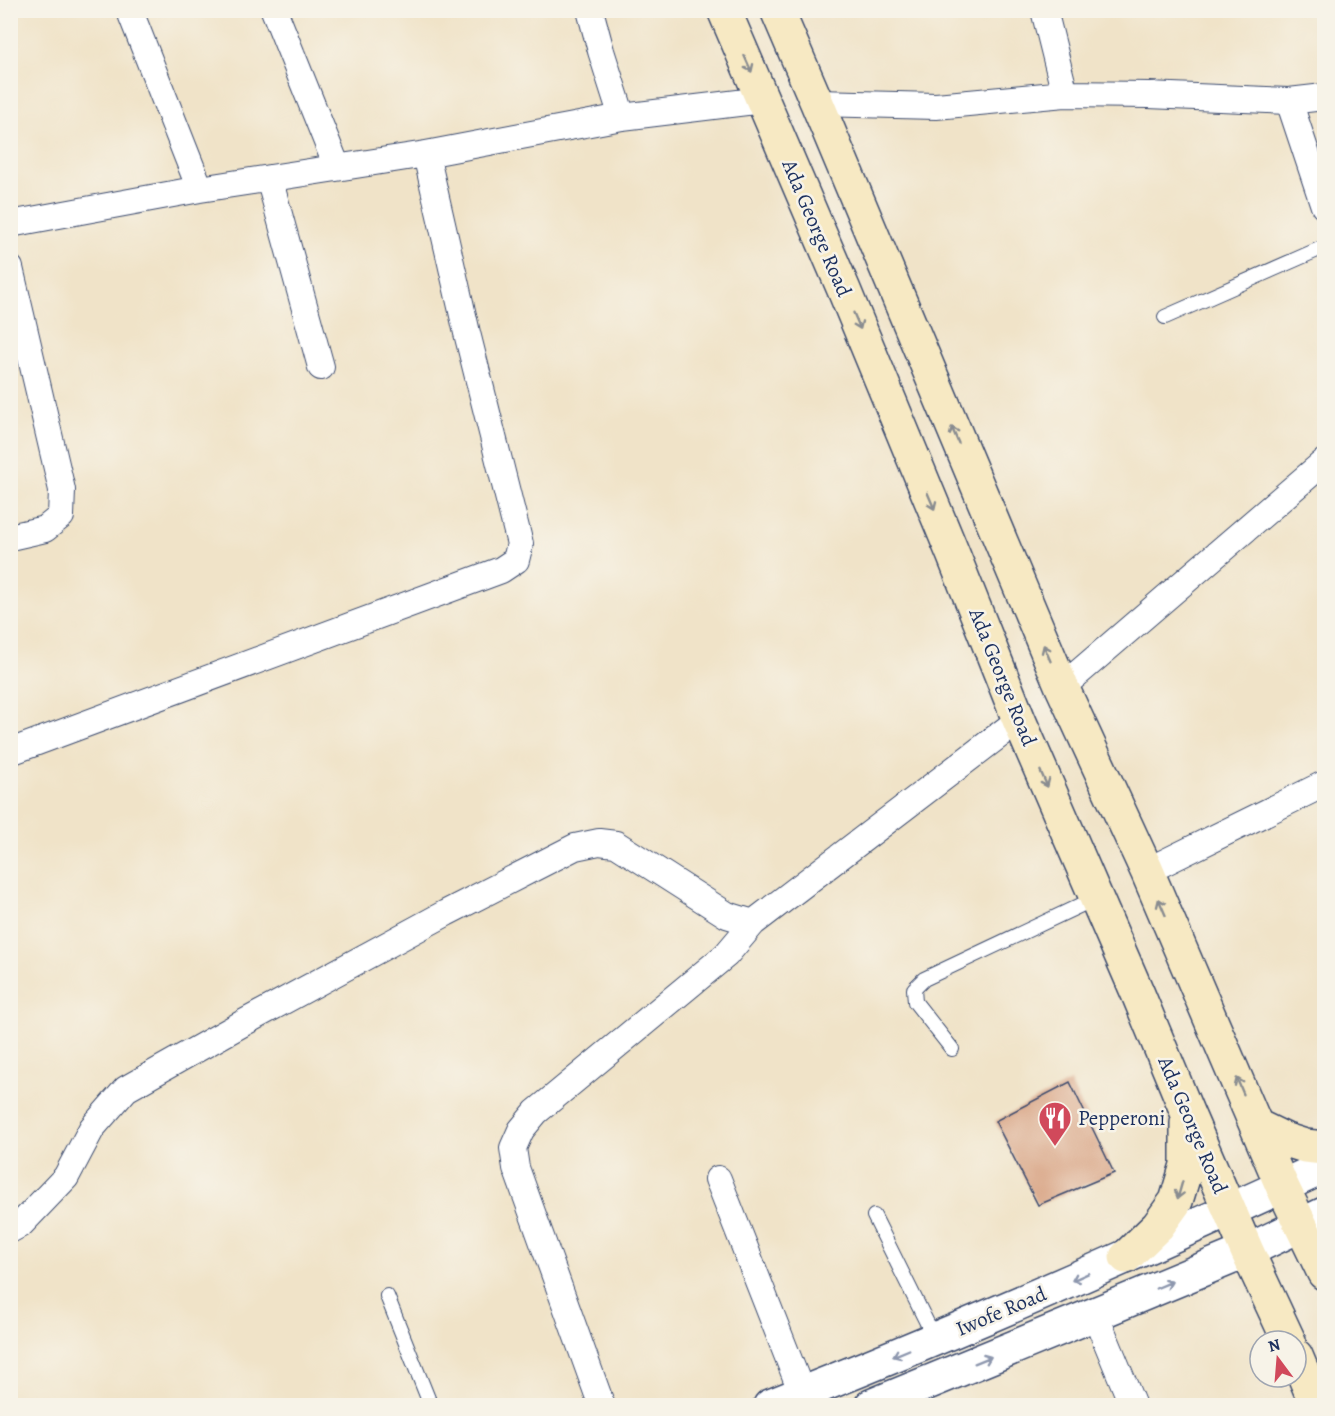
<svg xmlns="http://www.w3.org/2000/svg" width="1335" height="1416" font-family="Alegreya,serif">
<style>
.building{fill:#d8a383}
.lines{fill:none;stroke-linecap:round;stroke-linejoin:round}
.service-casing{stroke:#3b4a6e;stroke-width:16}
.minor-casing{stroke:#3b4a6e;stroke-width:28}
.tertiary-casing{stroke:#3b4a6e;stroke-width:36}
.secondary-casing{stroke:#3b4a6e;stroke-width:36}
.service{stroke:#fff;stroke-width:14}
.minor{stroke:#fff;stroke-width:26}
.tertiary{stroke:#fff;stroke-width:33}
.secondary{stroke:#f7e9c3;stroke-width:33}
.oneway{stroke:#898c90}
.oneway2{stroke:#8d97ae}
.labels{text-anchor:middle;dominant-baseline:central;stroke-width:5;stroke-linejoin:round;paint-order:stroke}
.street-label{font-size:21px;fill:#1b2f5e;stroke:#f7f3e8}
.poi-label{font-size:21px;fill:#1b2f5e;stroke:#f7f3e8;text-anchor:start}
</style>
<rect width="100%" height="100%" fill="#f7f3e8"/>
<filter id="ink" filterUnits="userSpaceOnUse"><feTurbulence type="fractalNoise" baseFrequency=".0167" numOctaves="2"/><feDisplacementMap in="SourceGraphic" scale="12" xChannelSelector="R" yChannelSelector="G"/><feConvolveMatrix kernelMatrix="1 2 1 2 8 2 1 2 1" color-interpolation-filters="sRGB"/></filter>
<filter id="wash" filterUnits="userSpaceOnUse"><feTurbulence type="fractalNoise" baseFrequency=".008" numOctaves="4" result="noise"/><feDisplacementMap in="SourceGraphic" scale="24" xChannelSelector="R" yChannelSelector="G"/><feGaussianBlur stdDeviation="1.35" result="paint"/><feColorMatrix in="noise" values="0 0 0 0 0 0 0 0 0 0 0 0 0 0 0 0 0 1.4 0 .05"/><feComposite in="paint" operator="in"/></filter>
<g filter="url(#wash)">
<rect width="100%" height="100%" fill="#f0e3c8"/>
<g id="blocks">
<path class="building" d="M 1070,1082 L 1114,1173 L 1038,1205 L 995,1121 Z"/>
</g>
</g>
<g filter="url(#ink)">
<use href="#blocks" fill-opacity="0" stroke="#3b4a6e" stroke-width="1.5"/>
<g class="lines">
<defs>
<path id="service" d="M 1165,317 L 1324,247
M 952,1049 L 915,1002 L 914,989 L 924,979 L 1096,898
M 874,1216 L 935,1339
M 387,1296 L 431,1406"/>
<path id="minor" d="M 274,10 L 337,167
M 590,10 L 601,51 L 622,117
M 1044,10 L 1065,94
M 131,14 L 200,189
M 1289,101 L 1324,206
M 817,103 L 936,106 L 1065,94 L 1148,95 L 1289,101 L 1324,97
M 269,178 L 321,367
M 10,224 L 200,189 L 426,154 L 622,117 L 763,100
M 10,268 L 62,490 L 61,516 L 45,529 L 10,537
M 1062,687 L 1324,462
M 10,752 L 501,570 L 516,560 L 520,544 L 467,333 L 426,154
M 1147,871 L 1324,784
M 718,1179 L 802,1393
M 10,1230 L 21,1224 L 66,1177 L 92,1128 L 126,1089 L 245,1022 L 446,913 L 528,871 L 575,847 L 599,842 L 616,844 L 727,915 L 753,923
M 1095,1314 L 1133,1406
M 602,1406 L 516,1168 L 513,1148 L 521,1130 L 536,1112 L 726,955 L 753,923 L 1019,720"/>
<path id="tertiary" d="M 770,1406 C 958,1332 1142,1251 1324,1167
M 871,1406 L 1095,1314 L 1247,1251 L 1324,1214"/>
<path id="secondary" d="M 724,10 L 844,290 L 953,554 L 1019,720 L 1138,994 L 1187,1112 L 1247,1251 L 1289,1341
M 777,10 L 817,103 L 1062,687 L 1147,871 L 1282,1186 L 1324,1273
M 1257,1126 L 1286,1140 L 1305,1146 L 1324,1148
M 1126,1257 L 1158,1226 L 1176,1201 L 1187,1165 L 1187,1123
M 1296,1356 L 1317,1406"/>
</defs>
<use href="#service" class="service-casing"/>
<use href="#minor" class="minor-casing"/>
<use href="#tertiary" class="tertiary-casing"/>
<use href="#secondary" class="secondary-casing"/>
<use href="#service" class="service"/>
<use href="#minor" class="minor"/>
<use href="#tertiary" class="tertiary"/>
<use href="#secondary" class="secondary"/>
</g>
<defs><path id="oneway-shaft" d="M-6 0H5M1.5-3L5.5 0L1.5 3" fill="none" stroke-width="1.6" stroke-linecap="round" stroke-linejoin="round" transform="scale(1.5)"/></defs>
<g class="oneway">
<use href="#oneway-shaft" transform="translate(748 64) rotate(66)"/>
<use href="#oneway-shaft" transform="translate(857 321) rotate(67)"/>
<use href="#oneway-shaft" transform="translate(955 435) rotate(-113)"/>
<use href="#oneway-shaft" transform="translate(931 501) rotate(67)"/>
<use href="#oneway-shaft" transform="translate(1047 653) rotate(-113)"/>
<use href="#oneway-shaft" transform="translate(1044 779) rotate(66)"/>
<use href="#oneway-shaft" transform="translate(1162 907) rotate(-113)"/>
<use href="#oneway-shaft" transform="translate(1240 1086) rotate(-113)"/>
<use href="#oneway-shaft" transform="translate(1180 1190) rotate(106)"/>
</g>
<g class="oneway2">
<use href="#oneway-shaft" transform="translate(1080 1277) rotate(156)"/>
<use href="#oneway-shaft" transform="translate(1164 1285) rotate(-23)"/>
<use href="#oneway-shaft" transform="translate(901 1353) rotate(157)"/>
<use href="#oneway-shaft" transform="translate(983 1360) rotate(-22)"/>
</g>
</g>
<defs>
<symbol id="restaurant-pin" viewBox="-11 -11 22 30"><path d="M0 17L-7.5 6A9.5 9.5 0 1 1 7.5 6Z" fill="#d1495b" stroke="#f7f3e8"/><path d="M-5-6h1v4h1v-4h1v4h1v-4h1v5L-1.5 .5V6h-2V.5L-5-1ZM5-6V6H3V1.5H1.5Q1.5-4 5-6Z" fill="#fff"/></symbol>
</defs>
<g fill-rule="evenodd">
<use href="#restaurant-pin" x="1036" y="1099" width="38" height="52"/>
</g>
<g class="labels">
<g class="street-label">
<text transform="translate(817 228) rotate(67)">Ada George Road</text>
<text transform="translate(1003 677) rotate(68)">Ada George Road</text>
<text transform="translate(1193 1125) rotate(67)">Ada George Road</text>
<text transform="translate(1001 1311) rotate(-23)">Iwofe Road</text>
</g>
<g class="poi-label">
<text x="1078" y="1118">Pepperoni</text>
</g>
</g>
<rect width="1335" height="1416" fill="none" stroke="#f7f3e8" stroke-width="36"/>
<g transform="translate(1278 1359) rotate(344)"><circle r="28" fill="#f7f3e8" stroke="#9fa5b1" stroke-width="1.5"/>
<path d="M0-4.5L10 22L0 15L-10 22Z" fill="#d1495b"/>
<text y="-9" font-size="16" font-weight="bold" text-anchor="middle" fill="#1b2f5e">N</text>
</g>
</svg>
